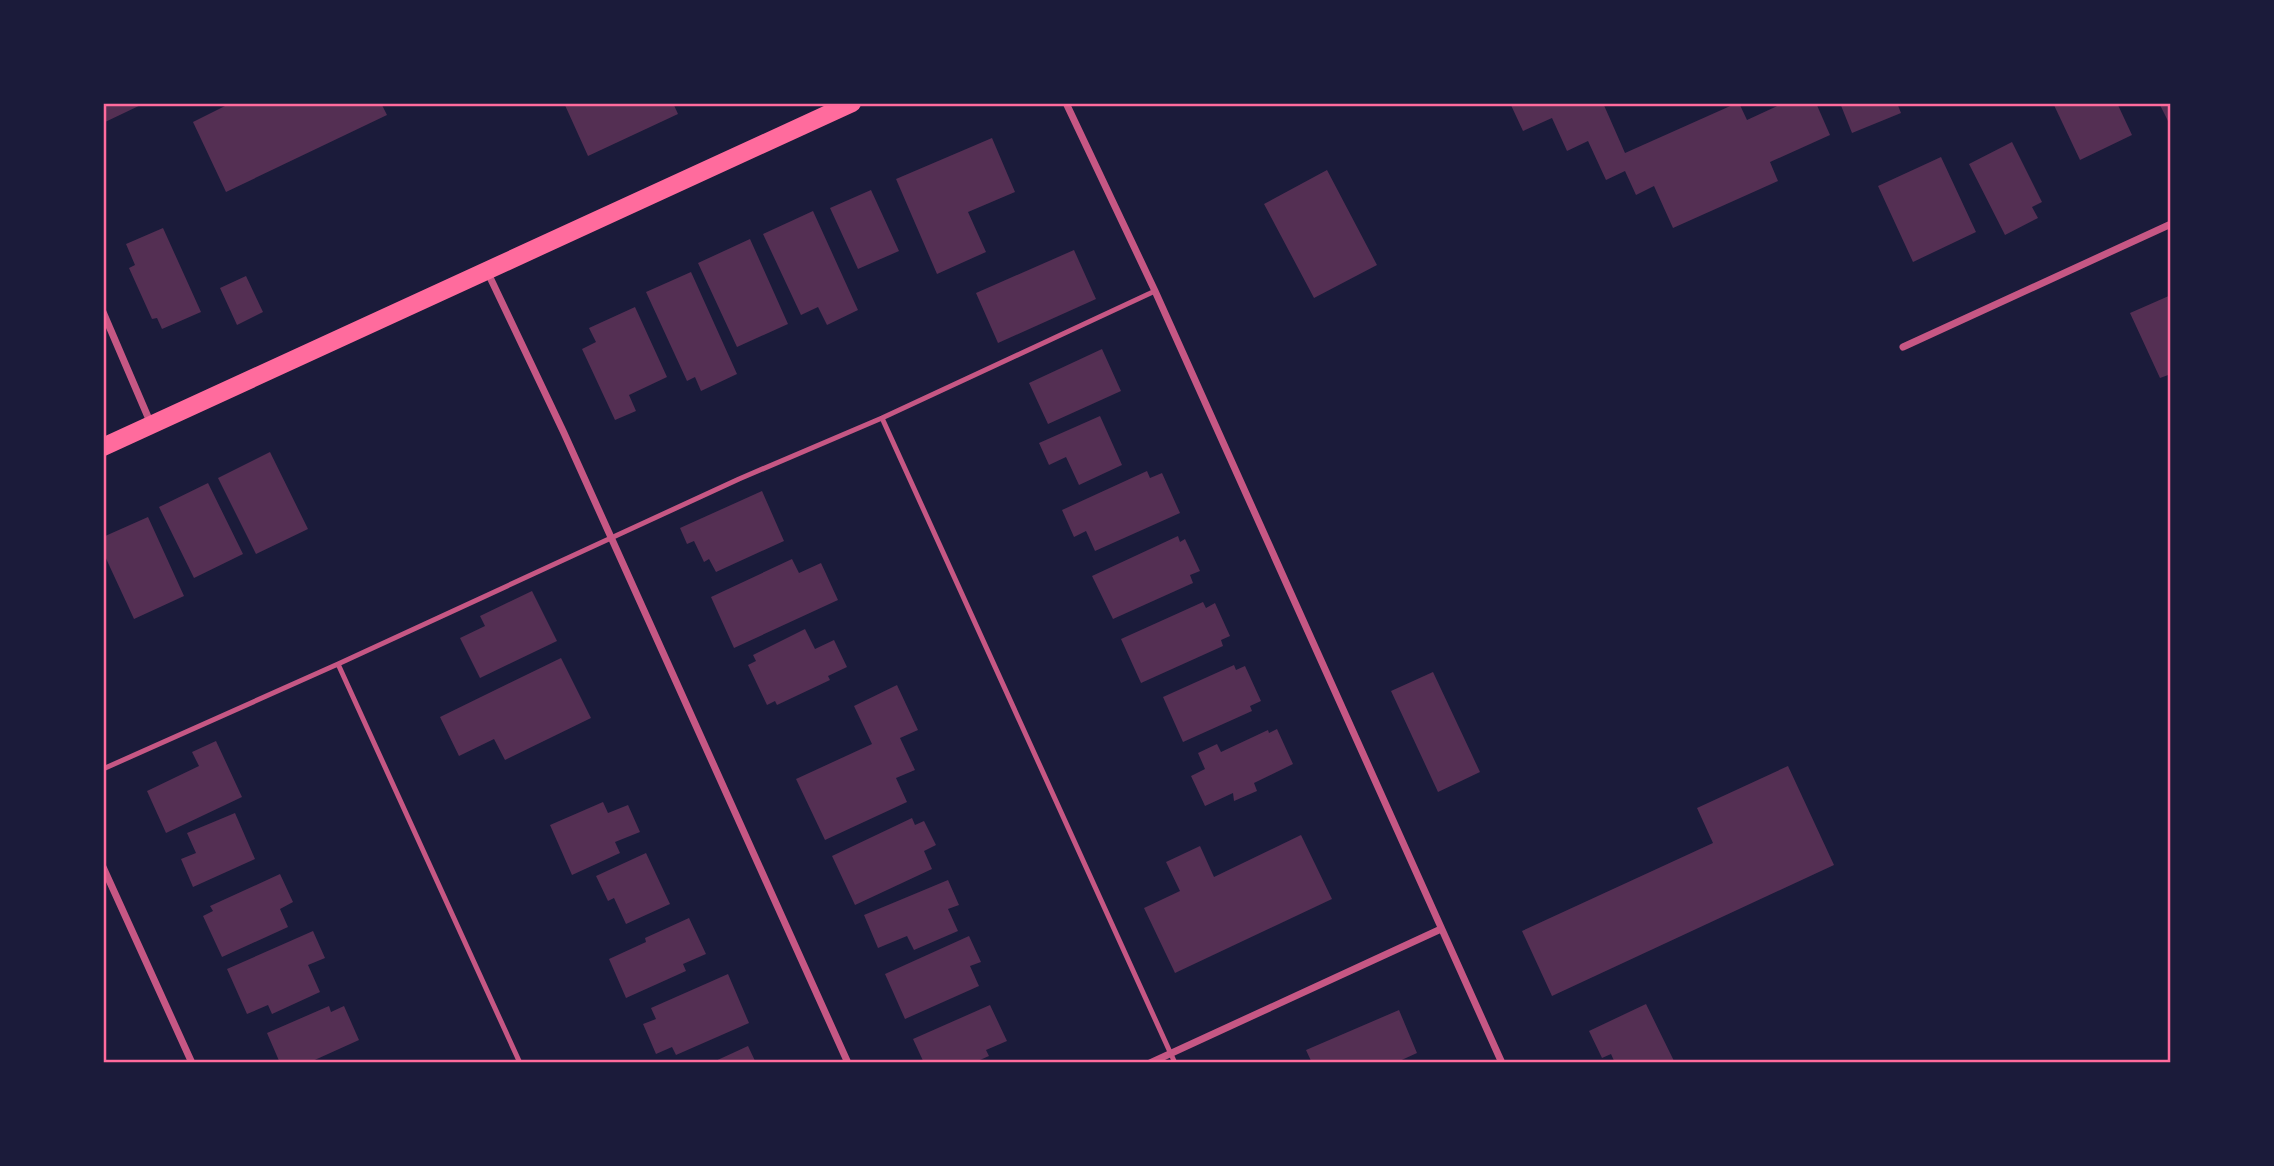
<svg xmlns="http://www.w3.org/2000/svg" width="2274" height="1166" font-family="'Roboto Condensed',sans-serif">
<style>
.building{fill:#542f53}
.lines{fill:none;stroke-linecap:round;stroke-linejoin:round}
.service{stroke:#c65784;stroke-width:5}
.minor{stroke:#c65784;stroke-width:7}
.primary{stroke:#ff6b9d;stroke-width:18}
.neatline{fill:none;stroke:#ff6b9d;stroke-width:2.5}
</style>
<rect width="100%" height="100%" fill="#1b1b3a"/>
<path class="building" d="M 103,103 L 145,103 L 103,123 Z
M 231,103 L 381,103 L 387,115 L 226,192 L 193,122 Z
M 564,103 L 673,103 L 678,114 L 588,156 Z
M 1510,103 L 1603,103 L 1625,153 L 1737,103 L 1739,103 L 1747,120 L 1784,103 L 1816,103 L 1830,135 L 1770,162 L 1778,181 L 1673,228 L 1654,186 L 1636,195 L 1625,171 L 1606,180 L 1588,141 L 1567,151 L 1552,118 L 1523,131 Z
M 1840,103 L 1897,103 L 1901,113 L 1852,133 Z
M 2053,103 L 2117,103 L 2132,135 L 2080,160 Z
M 2159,103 L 2171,103 L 2171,127 Z
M 992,138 L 1015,192 L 968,212 L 986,252 L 937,274 L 896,179 Z
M 2012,142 L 2042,202 L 2032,207 L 2038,218 L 2005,235 L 1969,164 Z
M 1941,157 L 1976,232 L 1913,262 L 1878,186 Z
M 1327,170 L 1377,265 L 1314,298 L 1264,204 Z
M 871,190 L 899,251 L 858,269 L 830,208 Z
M 813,211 L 858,310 L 827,325 L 818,307 L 801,315 L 763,234 Z
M 163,228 L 201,312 L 162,329 L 157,318 L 152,319 L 129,268 L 135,265 L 126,244 Z
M 750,239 L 788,324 L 737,347 L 698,263 Z
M 1074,250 L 1096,299 L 998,343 L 976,293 Z
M 691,272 L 737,374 L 701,391 L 695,377 L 687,381 L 646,292 Z
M 246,276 L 263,312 L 237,325 L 220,288 Z
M 2171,295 L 2171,374 L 2160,378 L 2130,313 Z
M 635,307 L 667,377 L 629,395 L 636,411 L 615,420 L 582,349 L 596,342 L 589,328 Z
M 1102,349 L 1121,391 L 1048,424 L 1029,383 Z
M 1100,416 L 1122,465 L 1079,485 L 1066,457 L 1049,465 L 1039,443 Z
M 270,452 L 308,529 L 256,554 L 218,478 Z
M 1147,471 L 1150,478 L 1162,473 L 1180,513 L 1095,551 L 1086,531 L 1074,537 L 1062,510 Z
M 208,483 L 243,554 L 194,578 L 159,507 Z
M 762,491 L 784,541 L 716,572 L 709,559 L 704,562 L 694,541 L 687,544 L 680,528 Z
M 148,517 L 184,596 L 134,619 L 103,552 L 103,537 Z
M 1178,536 L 1180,542 L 1185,539 L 1200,571 L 1190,575 L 1193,583 L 1113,619 L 1092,576 Z
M 792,559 L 799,573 L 821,563 L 838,600 L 734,648 L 711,597 Z
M 532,591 L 557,641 L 480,678 L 460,638 L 485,626 L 480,616 Z
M 1203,602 L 1206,608 L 1215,603 L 1230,636 L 1221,640 L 1223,646 L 1141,683 L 1121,639 Z
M 805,629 L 815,649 L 834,640 L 847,667 L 828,676 L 830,680 L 777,705 L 775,701 L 767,705 L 748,665 L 756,661 L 753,655 Z
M 561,658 L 591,718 L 505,760 L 494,739 L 459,756 L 440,717 Z
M 1234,665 L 1236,670 L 1245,666 L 1261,701 L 1250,706 L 1252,711 L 1183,742 L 1163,697 Z
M 1433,672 L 1480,772 L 1438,792 L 1391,691 Z
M 897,685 L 918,730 L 900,738 L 915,770 L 896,778 L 907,802 L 825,840 L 796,779 L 872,744 L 854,706 Z
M 1277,729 L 1293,764 L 1254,783 L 1257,791 L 1234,801 L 1233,793 L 1205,806 L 1191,776 L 1205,769 L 1198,753 L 1217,744 L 1221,752 L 1268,730 L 1269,733 Z
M 216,741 L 242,797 L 166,833 L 147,791 L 199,766 L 192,752 Z
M 1788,766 L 1834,865 L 1552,996 L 1522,931 L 1713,843 L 1697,808 Z
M 603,802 L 608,813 L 628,805 L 640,832 L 615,842 L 620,853 L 572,875 L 550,825 Z
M 235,813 L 255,859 L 193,887 L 181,859 L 196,853 L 187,833 Z
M 912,818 L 915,825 L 924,821 L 936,845 L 924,851 L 932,869 L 855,905 L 832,856 Z
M 1301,835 L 1332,899 L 1175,973 L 1144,908 L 1180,891 L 1166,862 L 1200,846 L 1214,877 Z
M 646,853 L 670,904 L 626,924 L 614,898 L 608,901 L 596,876 Z
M 280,874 L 293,902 L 280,909 L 288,927 L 222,957 L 203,916 L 213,911 L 210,906 Z
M 948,880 L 959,905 L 948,909 L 958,931 L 914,950 L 907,936 L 878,948 L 864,915 Z
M 689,918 L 706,954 L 683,964 L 686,971 L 626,998 L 609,959 L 646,942 L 645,938 Z
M 313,931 L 325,958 L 308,965 L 320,992 L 272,1014 L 268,1005 L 247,1014 L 227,969 Z
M 969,936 L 981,962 L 970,966 L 979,986 L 905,1019 L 885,974 Z
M 728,974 L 749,1023 L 676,1055 L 672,1047 L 656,1054 L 643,1024 L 656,1019 L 651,1008 Z
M 1646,1004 L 1675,1063 L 1615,1063 L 1611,1054 L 1602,1058 L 1589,1031 Z
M 990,1005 L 1007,1041 L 986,1050 L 989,1056 L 973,1063 L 924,1063 L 913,1039 Z
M 329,1006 L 331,1012 L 344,1006 L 359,1040 L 308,1063 L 280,1063 L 267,1033 Z
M 1399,1010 L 1417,1053 L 1395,1063 L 1312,1063 L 1306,1050 Z
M 748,1046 L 756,1063 L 711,1063 Z"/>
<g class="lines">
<path class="service" d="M 882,418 L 1175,1063
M 338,664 L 520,1063
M 103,769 L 338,664 L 739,479 L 882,418 L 1155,291"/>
<path class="minor" d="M 1066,103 L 1155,291 L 1502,1063
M 487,271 L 564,433 L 848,1063
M 103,312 L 151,424
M 1903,347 L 2171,224
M 103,867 L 192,1063
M 1150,1063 L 1441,929"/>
<path class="primary" d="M 103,447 L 852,103"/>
</g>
<rect width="2274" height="1166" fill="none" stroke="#1b1b3a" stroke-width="210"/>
<rect x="105" y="105" width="2064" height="956" class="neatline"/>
</svg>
